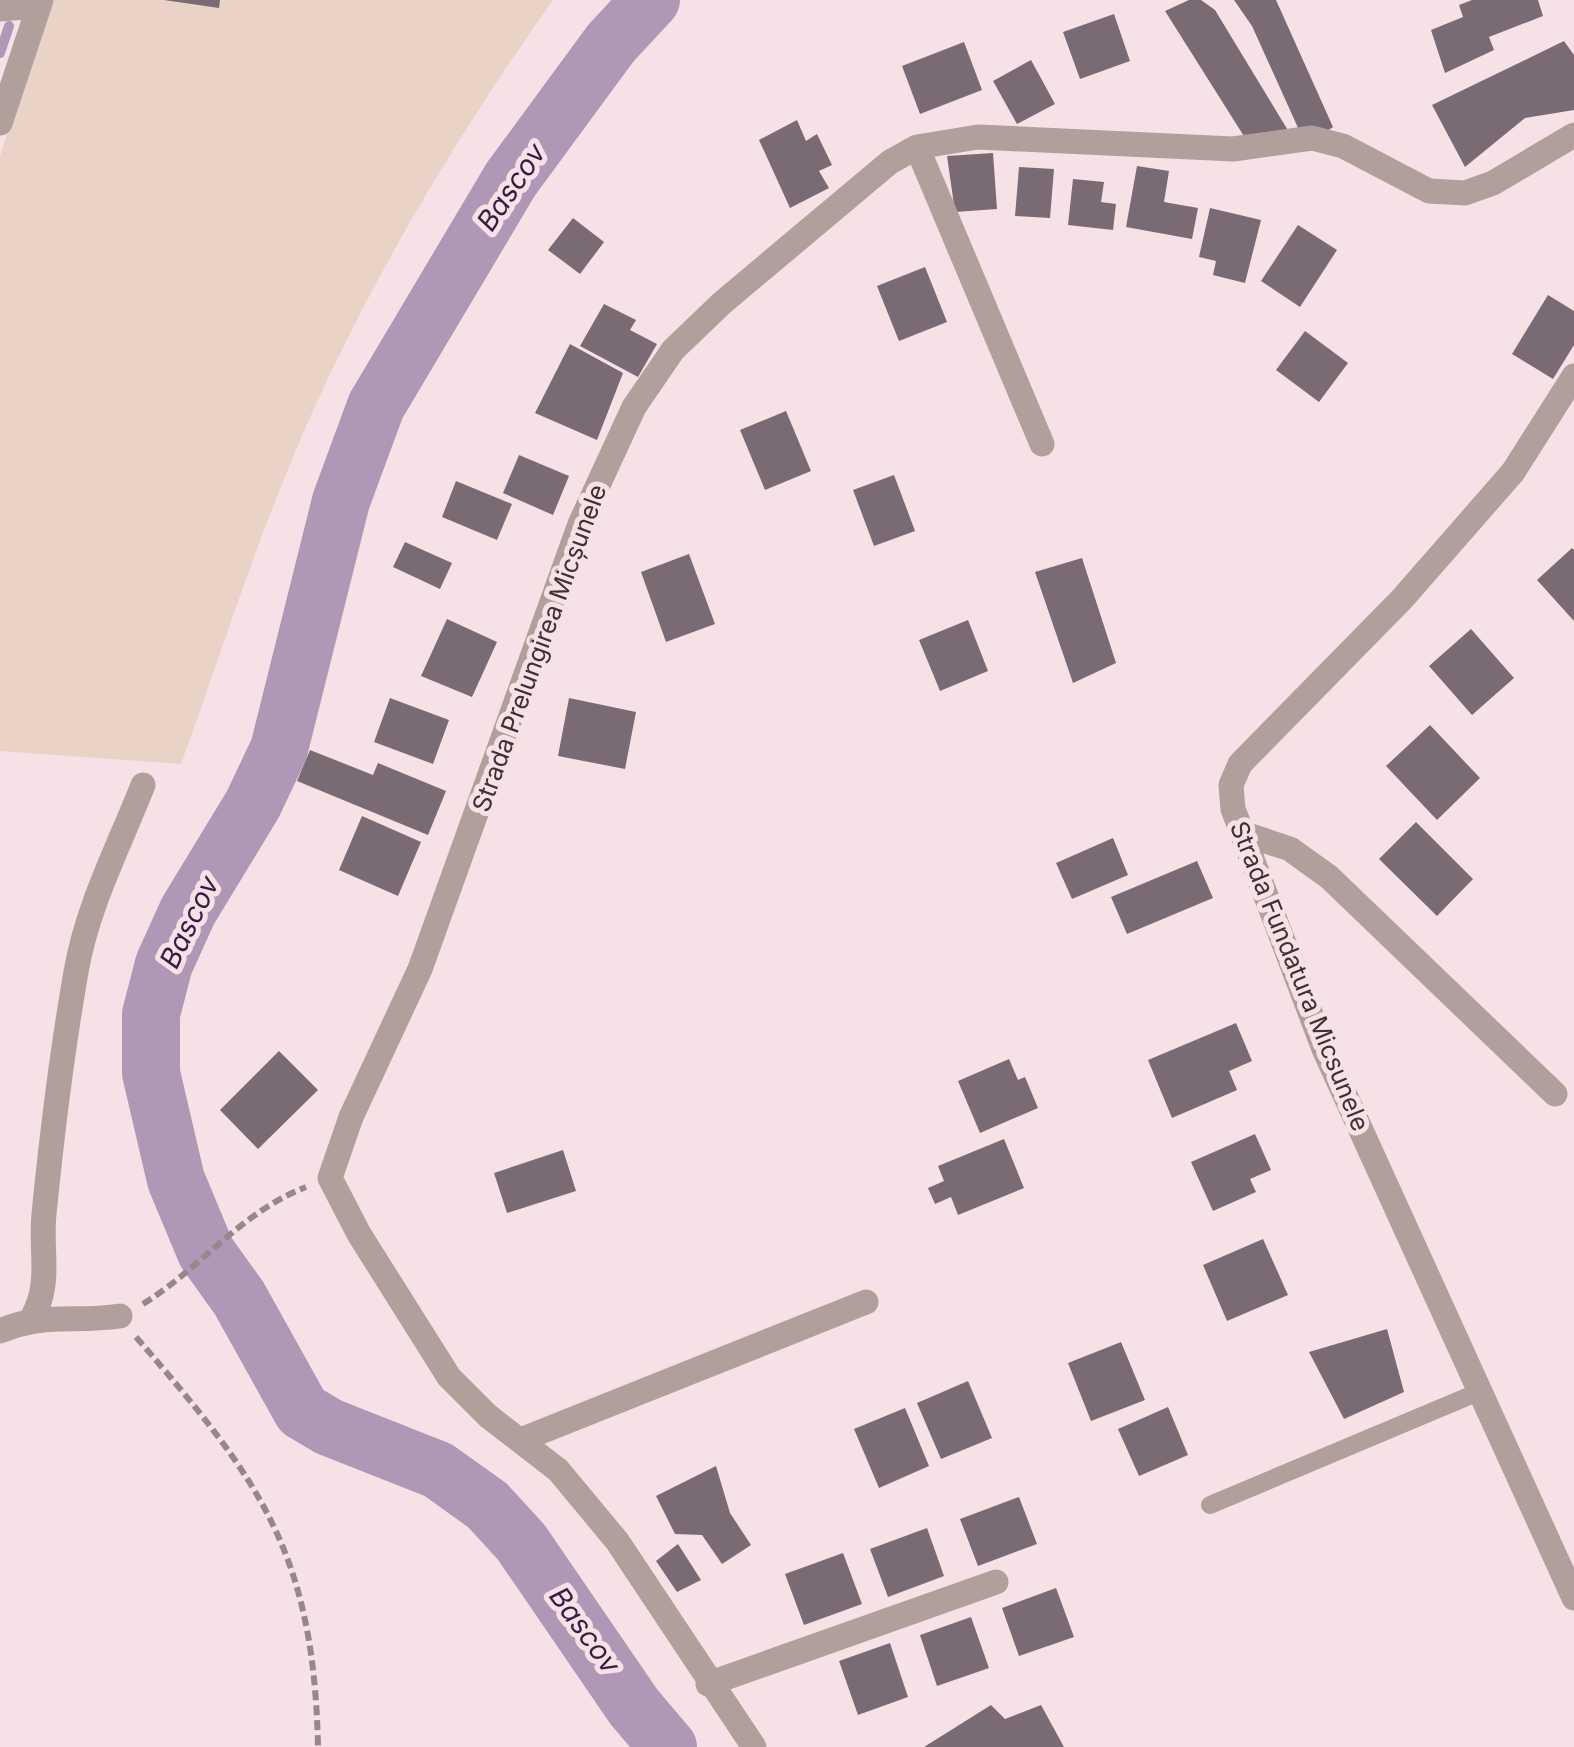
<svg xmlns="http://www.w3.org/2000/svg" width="1574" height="1747" font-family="Inter,sans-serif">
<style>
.green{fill:#e9d3c7}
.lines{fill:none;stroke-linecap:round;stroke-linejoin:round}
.stream{stroke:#ae98b5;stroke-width:10}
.river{stroke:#ae98b5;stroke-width:58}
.building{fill:#796a73}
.path{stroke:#95878a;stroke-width:6;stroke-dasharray:10 5;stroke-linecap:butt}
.service{stroke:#b19f9c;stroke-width:18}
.minor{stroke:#b19f9c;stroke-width:25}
.labels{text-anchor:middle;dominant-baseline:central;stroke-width:10;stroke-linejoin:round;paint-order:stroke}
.street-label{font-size:25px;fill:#3a3234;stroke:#f6e2e6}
.water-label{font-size:28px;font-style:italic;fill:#391a41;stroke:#f6e2e6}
</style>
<rect width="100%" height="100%" fill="#f6e2e6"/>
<path class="green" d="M 7,0 L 553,0 C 447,150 350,313 282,484 C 245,576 215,671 181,764 L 0,751 L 0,156 L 41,27 Z"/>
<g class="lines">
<path class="stream" d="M 0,53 L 9,26"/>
<path class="river" d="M 651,0 L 611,43 L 511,179 L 376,406 L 341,501 L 279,749 L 253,804 L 188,911 L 164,964 L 151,1014 L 151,1073 L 176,1180 L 206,1252 L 239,1298 L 302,1411 L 329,1427 L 438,1470 L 487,1505 L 521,1542 L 634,1707 L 668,1747"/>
</g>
<path class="building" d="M 164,0 L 220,0 L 219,8 Z
M 1189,0 L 1201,0 L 1215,10 L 1289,132 L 1247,141 L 1165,11 Z
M 1234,0 L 1276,0 L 1333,127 L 1323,134 L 1299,130 L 1252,26 Z
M 1472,0 L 1538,0 L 1543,16 L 1489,37 L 1494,50 L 1445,73 L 1431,30 L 1463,17 L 1459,5 Z
M 1114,14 L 1130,61 L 1080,79 L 1063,32 Z
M 1564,41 L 1574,55 L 1574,110 L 1525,118 L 1465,167 L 1432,105 Z
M 964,42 L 982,90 L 920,114 L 902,66 Z
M 1031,60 L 1055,104 L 1017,124 L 993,81 Z
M 797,120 L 806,141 L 817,134 L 832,165 L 819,171 L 829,188 L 790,208 L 759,140 Z
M 993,153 L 997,209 L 955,212 L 947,156 Z
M 1137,166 L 1169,171 L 1164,202 L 1198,208 L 1192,239 L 1126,227 Z
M 1019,167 L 1054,169 L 1050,218 L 1015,216 Z
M 1073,179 L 1104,182 L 1101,202 L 1116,204 L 1113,230 L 1068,225 Z
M 1210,208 L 1261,220 L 1245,283 L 1213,275 L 1216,261 L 1199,257 Z
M 573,218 L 604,242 L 580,274 L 548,250 Z
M 1298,225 L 1337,250 L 1300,307 L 1261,281 Z
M 925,267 L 947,322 L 899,341 L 877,286 Z
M 1548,295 L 1574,311 L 1574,345 L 1553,379 L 1512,354 Z
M 604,304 L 636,320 L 630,330 L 657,344 L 638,377 L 580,346 Z
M 1305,331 L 1348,363 L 1319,402 L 1276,370 Z
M 570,344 L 623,373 L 597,440 L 535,413 Z
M 786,411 L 811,471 L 765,490 L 740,430 Z
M 519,455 L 569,476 L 553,515 L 503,493 Z
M 894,475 L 915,531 L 874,546 L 853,490 Z
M 456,481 L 512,504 L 497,540 L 442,517 Z
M 405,542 L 452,563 L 440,589 L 393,567 Z
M 1572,548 L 1574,550 L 1574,621 L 1537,580 Z
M 689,554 L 715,624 L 666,642 L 641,572 Z
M 1082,558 L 1116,663 L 1073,683 L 1035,572 Z
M 447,619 L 497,642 L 472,697 L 421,676 Z
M 968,620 L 988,671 L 940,691 L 919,640 Z
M 1471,629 L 1514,678 L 1472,715 L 1429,666 Z
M 390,698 L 449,720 L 433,764 L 374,742 Z
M 569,698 L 636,712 L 625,769 L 558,756 Z
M 1430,725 L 1480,778 L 1437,820 L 1386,766 Z
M 310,750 L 373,775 L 378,763 L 446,791 L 428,835 L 297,781 Z
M 362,816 L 421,842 L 398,896 L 339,870 Z
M 1416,822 L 1473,879 L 1437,916 L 1379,859 Z
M 1113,838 L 1128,875 L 1072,899 L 1056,863 Z
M 1197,861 L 1213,898 L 1127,934 L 1111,897 Z
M 1236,1023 L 1252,1061 L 1229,1071 L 1237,1090 L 1172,1118 L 1148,1060 Z
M 279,1051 L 318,1090 L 258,1149 L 220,1110 Z
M 1009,1059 L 1018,1080 L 1025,1077 L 1038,1108 L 980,1133 L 958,1081 Z
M 1255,1134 L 1271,1170 L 1250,1179 L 1256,1192 L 1213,1211 L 1191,1162 Z
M 1004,1139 L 1024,1188 L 958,1215 L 951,1197 L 935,1204 L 928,1188 L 944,1181 L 938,1166 Z
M 563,1150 L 576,1191 L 507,1213 L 494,1173 Z
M 1263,1239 L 1288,1295 L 1227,1321 L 1203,1265 Z
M 1387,1329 L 1404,1392 L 1344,1419 L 1309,1352 Z
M 1121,1342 L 1145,1400 L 1091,1421 L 1068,1363 Z
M 968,1381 L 992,1438 L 941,1459 L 917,1403 Z
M 1168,1407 L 1188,1455 L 1139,1476 L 1118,1429 Z
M 905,1408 L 929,1466 L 879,1488 L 854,1429 Z
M 716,1466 L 730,1513 L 751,1545 L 722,1564 L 702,1535 L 675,1534 L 656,1496 Z
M 1019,1497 L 1037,1544 L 978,1566 L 960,1519 Z
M 927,1528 L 944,1576 L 888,1597 L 870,1549 Z
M 678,1544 L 701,1580 L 677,1592 L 656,1561 Z
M 843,1553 L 862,1604 L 804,1625 L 785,1574 Z
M 1056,1588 L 1074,1637 L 1019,1656 L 1002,1608 Z
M 971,1617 L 989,1668 L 937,1686 L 920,1635 Z
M 890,1643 L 908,1697 L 858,1715 L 839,1661 Z
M 991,1705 L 1005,1719 L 1041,1705 L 1064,1747 L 924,1747 Z"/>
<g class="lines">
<path class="path" d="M 143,1304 C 201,1268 241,1212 306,1187
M 136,1337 C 259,1479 314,1552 318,1747"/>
<path class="service" d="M 1210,1505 L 1481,1391"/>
<path class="minor" d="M 0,9 L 39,6
M 0,123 L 41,0
M 917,147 L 1042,444
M 1574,376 L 1513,472 L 1402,599 L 1240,764 L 1231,785 L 1233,809 L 1324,1049 L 1574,1598
M 1242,833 L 1290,849 L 1329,877 L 1555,1094
M 32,1318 C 52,1283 40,1252 44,1214 C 52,1133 62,1052 76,972 C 87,907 119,846 143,785
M 0,1331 C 46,1312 73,1323 120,1316
M 523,1439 L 866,1302
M 708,1684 L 996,1582
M 754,1747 L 617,1541 L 558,1470 L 488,1416 L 449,1377 L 359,1234 L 330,1178 L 351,1117 L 420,969 L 580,524 L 634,407 L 673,350 L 722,303 L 890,162 L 917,147 L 978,137 L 1233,149 L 1312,138 L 1343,146 L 1429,191 L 1465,193 L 1493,183 L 1574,135"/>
</g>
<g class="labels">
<g class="street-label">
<text transform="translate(539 648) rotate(-70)">Strada Prelungirea Micșunele</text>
<text transform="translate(1300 976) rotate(68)">Strada Fundatura Micsunele</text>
</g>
<g class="water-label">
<text transform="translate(511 187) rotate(-56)">Bascov</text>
<text transform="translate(189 922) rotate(-64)">Bascov</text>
<text transform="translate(585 1630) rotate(54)">Bascov</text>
</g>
</g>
</svg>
